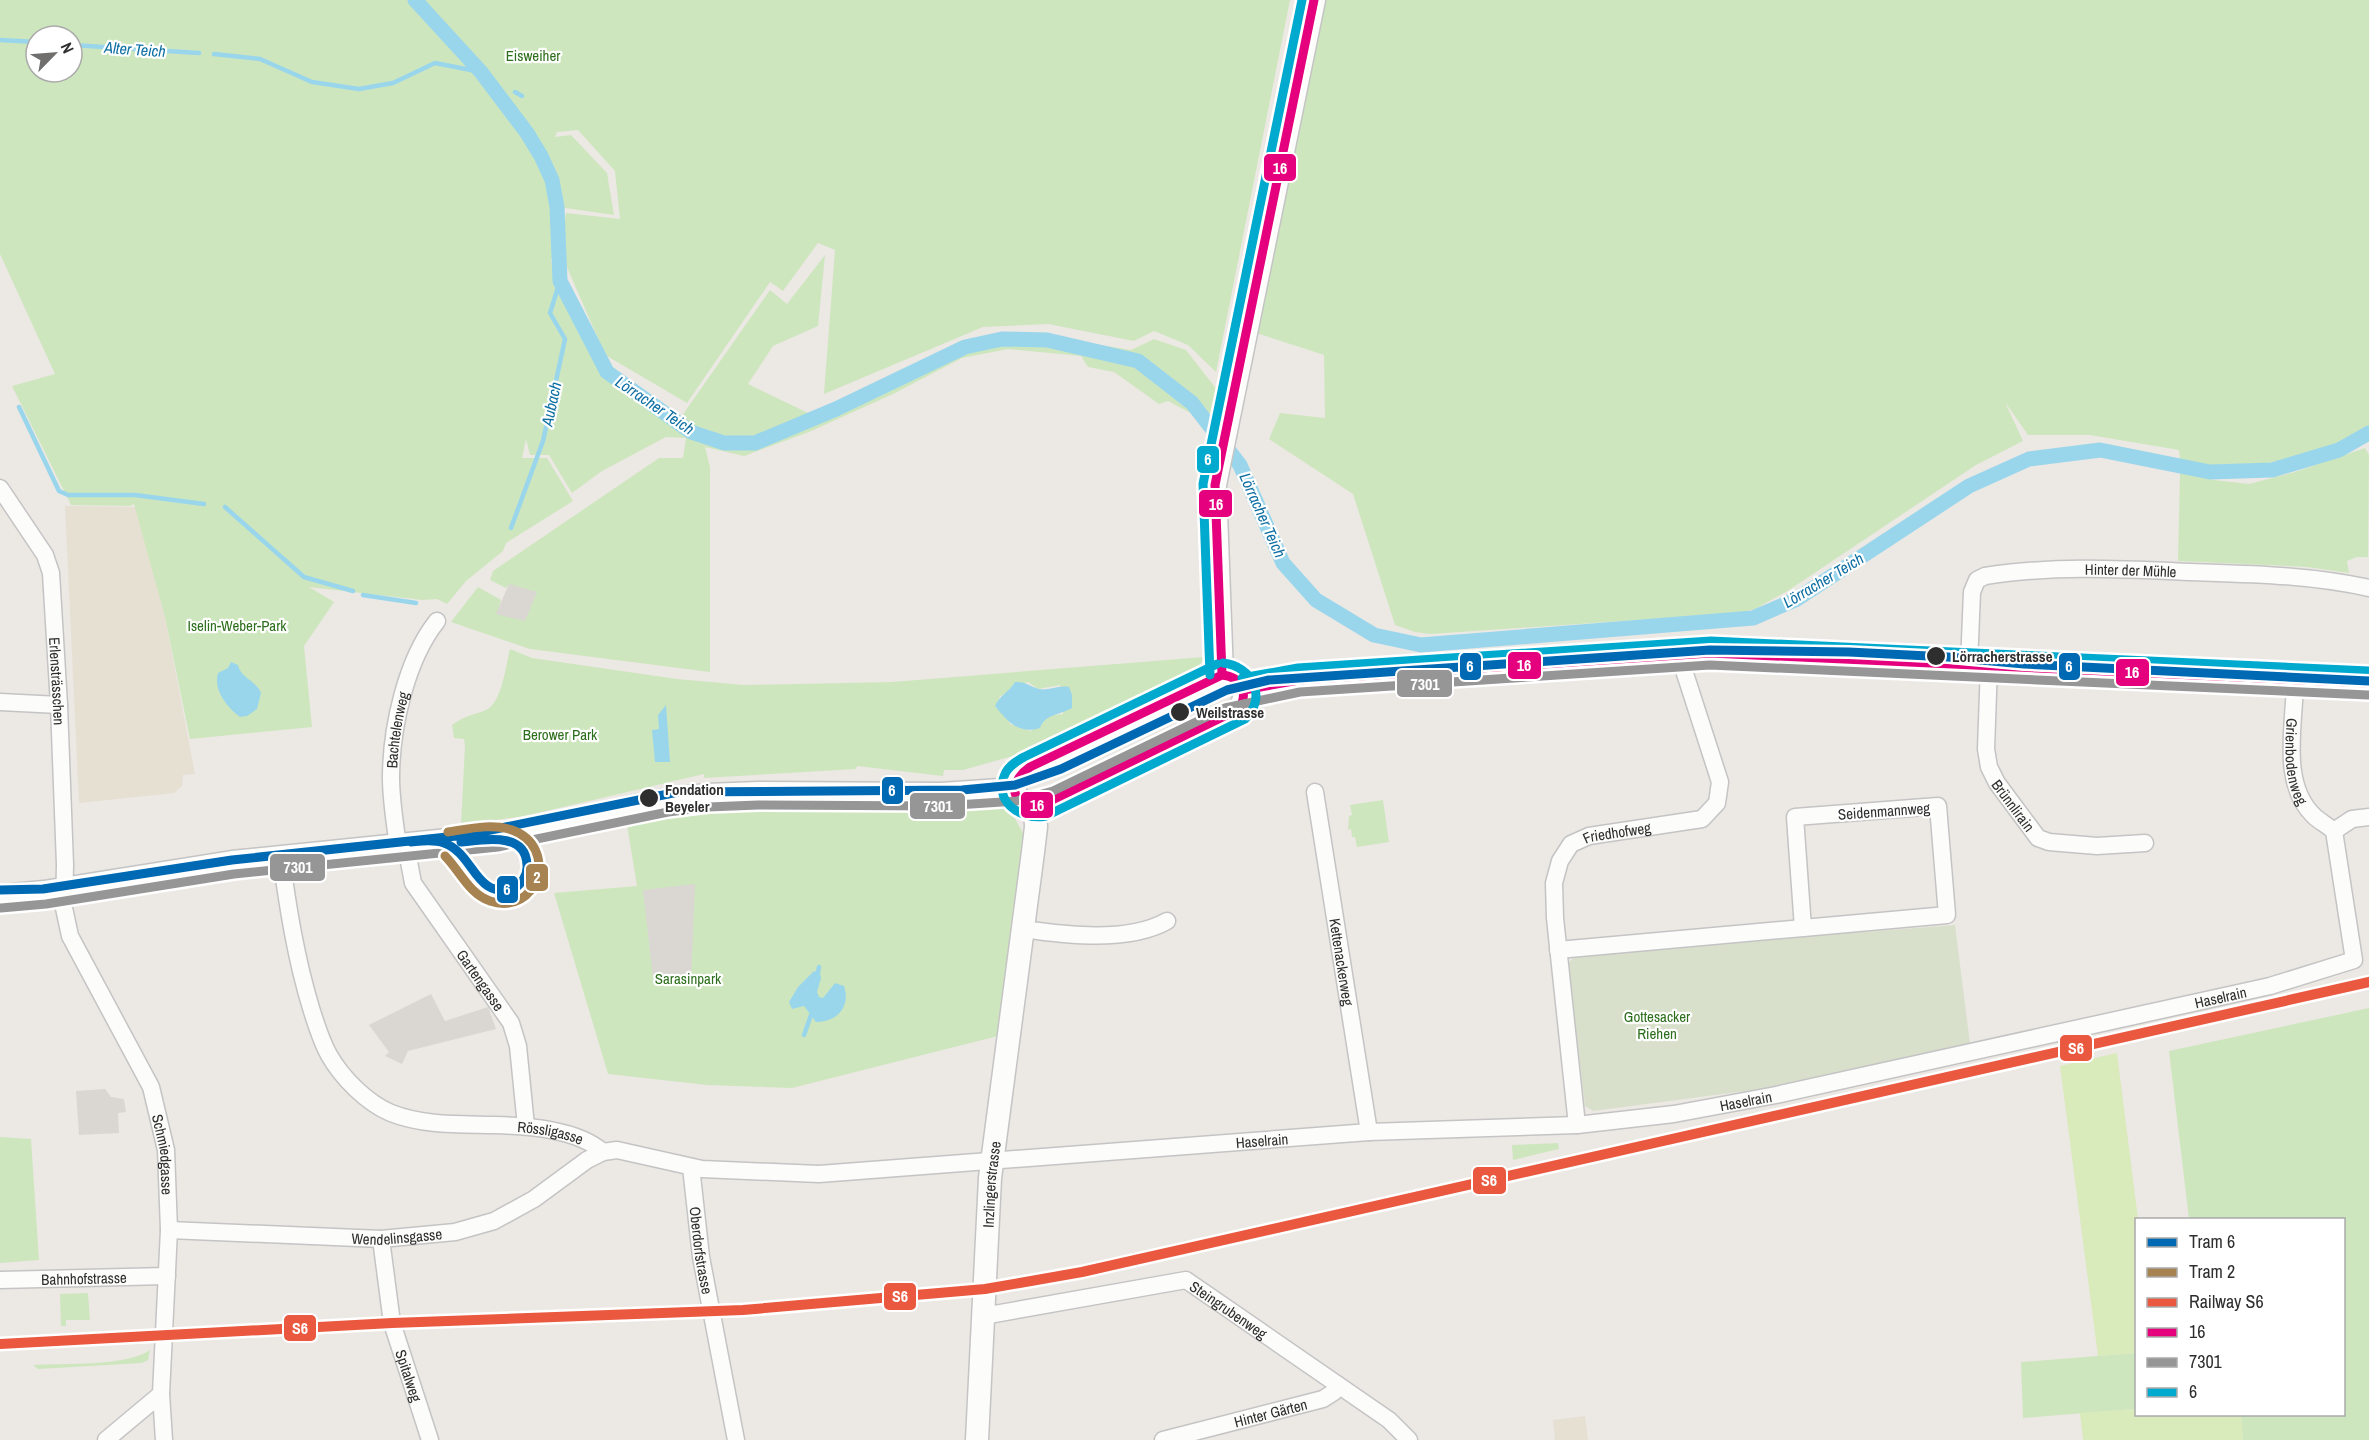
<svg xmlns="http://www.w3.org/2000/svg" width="2369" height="1440" font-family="'Archivo Narrow',sans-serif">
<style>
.education{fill:#e6e0d3}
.green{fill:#cee6be;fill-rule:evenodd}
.cemetery{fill:#d8e0cc}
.pitch{fill:#d9eabb}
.plaza{fill:#dad6d2}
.water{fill:#99d6ec}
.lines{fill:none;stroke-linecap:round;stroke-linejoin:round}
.stream{stroke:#99d6ec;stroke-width:4.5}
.canal{stroke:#99d6ec;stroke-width:15}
.street-casing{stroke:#c5c4c5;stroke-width:19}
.secondary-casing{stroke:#c5c4c5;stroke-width:25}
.street{stroke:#fcfcfb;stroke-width:16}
.secondary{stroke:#fcfcfb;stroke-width:22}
.bus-1-casing{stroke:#fff;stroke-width:14}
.bus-2-casing{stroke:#fff;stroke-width:14}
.bus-3-casing{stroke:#fff;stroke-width:14}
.bus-1{stroke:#e5007d;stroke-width:9}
.bus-2{stroke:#969696;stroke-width:9}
.bus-3{stroke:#00a9ce;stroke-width:9}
.rail-1-casing{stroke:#fff;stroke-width:15}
.rail-1{stroke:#e9583f;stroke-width:10}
.tram-1-casing{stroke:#fff;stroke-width:14}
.tram-2-casing{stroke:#fff;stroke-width:14}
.tram-1{stroke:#0069b4;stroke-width:9}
.tram-2{stroke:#a68351;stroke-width:9}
.stop-dot{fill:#2e2e2e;stroke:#fff;stroke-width:2}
.labels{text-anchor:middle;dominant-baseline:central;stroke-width:4.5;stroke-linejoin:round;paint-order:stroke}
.park-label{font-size:15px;fill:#2c6e1b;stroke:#fff}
.street-label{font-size:15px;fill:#2e2e2e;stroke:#fff}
.stop-label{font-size:15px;font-weight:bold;fill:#2e2e2e;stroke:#fff;text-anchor:start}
.water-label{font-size:16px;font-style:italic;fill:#0d6fa3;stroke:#fff}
.line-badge{stroke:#fff;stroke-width:2}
.badge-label{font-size:16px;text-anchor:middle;font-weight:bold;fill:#fff}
</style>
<rect width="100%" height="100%" fill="#ece8e4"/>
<path class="education" d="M 65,506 L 144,507 L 195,774 L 183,775 L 182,786 L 174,793 L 79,803 Z
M 1585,1416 L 1588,1440 L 1555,1440 L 1553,1420 Z"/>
<path class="green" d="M 0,0 L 1290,0 L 1216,372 L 1188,345 L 1154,331 L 1134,341 L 1048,324 L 983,327 L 824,394 L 835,250 L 818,243 L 783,291 L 770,282 L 687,403 L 607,356 L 599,341 L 560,251 L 566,213 L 620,219 L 615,171 L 578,130 L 557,132 L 555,137 L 571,135 L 607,173 L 614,215 L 565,208 L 551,261 L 569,305 L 604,374 L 679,420 L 770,290 L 787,304 L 825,255 L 818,326 L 773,346 L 748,384 L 810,414 L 981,338 L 1009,335 L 1075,341 L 1131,350 L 1154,339 L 1186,350 L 1225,400 L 1202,419 L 1168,401 L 1159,404 L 1114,372 L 1088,367 L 1081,356 L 1008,349 L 962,358 L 893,394 L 809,432 L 744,456 L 705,447 L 710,467 L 710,672 L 530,649 L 451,622 L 478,587 L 501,600 L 497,614 L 509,584 L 506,588 L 490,580 L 493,571 L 659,458 L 683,458 L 686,438 L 666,437 L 602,471 L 572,493 L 549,455 L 530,455 L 526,439 L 522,458 L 547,458 L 573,501 L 506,543 L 503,551 L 466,581 L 447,604 L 437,599 L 422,600 L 309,587 L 334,602 L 304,646 L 312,727 L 190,739 L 165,617 L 134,504 L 130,506 L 71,505 L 12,386 L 55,374 L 0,254 ZM 36,36 L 72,36 L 72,72 L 36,72 Z
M 1314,0 L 2369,0 L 2369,426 L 2327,450 L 2240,469 L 2180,462 L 2179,450 L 2090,435 L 2028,435 L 2005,402 L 2023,441 L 1976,465 L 1789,590 L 1755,609 L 1741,613 L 1430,634 L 1415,632 L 1395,625 L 1353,494 L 1269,439 L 1280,413 L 1325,418 L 1324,355 L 1247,330 Z
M 2365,448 L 2369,455 L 2368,557 L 2357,557 L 2347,561 L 2349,573 L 2307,567 L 2178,561 L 2180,472 L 2214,480 L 2249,484 L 2295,472 Z
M 510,649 L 532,658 L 677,679 L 744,685 L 892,682 L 1204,657 L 1196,672 L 1190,678 L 1051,745 L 963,770 L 944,770 L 943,776 L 857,766 L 856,769 L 704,778 L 704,774 L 525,816 L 461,825 L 465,746 L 464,739 L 454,738 L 452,725 C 466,715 471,716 486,710 C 502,703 506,664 510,649 ZM 1028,682 L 1038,689 L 1060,685 L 1063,714 L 1051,715 L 1031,731 L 1010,724 L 999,697 Z
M 1383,800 L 1389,842 L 1357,847 L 1355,837 L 1352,837 L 1351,829 L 1348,830 L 1349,816 L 1352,815 L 1350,805 Z
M 730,806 L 1009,808 L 1023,833 L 998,1036 L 792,1088 L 707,1085 L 608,1074 L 554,893 L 637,886 L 627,825 L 650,817 Z
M 2369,1008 L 2369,1440 L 2243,1440 L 2241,1415 L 2344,1414 L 2344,1220 L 2189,1219 L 2169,1051 Z
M 0,1137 L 31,1139 L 39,1260 L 0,1263 Z
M 1558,1143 L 1559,1149 L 1513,1160 L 1512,1145 Z
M 88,1293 L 90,1320 L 66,1320 L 66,1326 L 61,1326 L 60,1294 Z
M 150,1350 L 148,1360 L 142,1363 L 38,1369 L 33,1365 C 65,1363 125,1367 150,1350 Z
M 2136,1353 L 2136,1409 L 2023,1418 L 2021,1362 Z"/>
<path class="cemetery" d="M 1955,925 L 1970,1044 L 1776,1087 L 1593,1111 L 1585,1106 L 1568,963 L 1578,954 Z"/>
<path class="pitch" d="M 2117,1053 L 2138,1219 L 2136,1220 L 2136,1353 L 2098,1356 L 2060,1066 Z
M 2136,1409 L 2136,1414 L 2241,1415 L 2243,1440 L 2083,1440 L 2080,1413 Z"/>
<path class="plaza" d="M 509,584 L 537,592 L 525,621 L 496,614 Z
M 695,884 L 691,982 L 653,978 L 643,890 Z
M 431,994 L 445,1021 L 488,1007 L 496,1029 L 408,1051 L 402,1064 L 385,1056 L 389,1052 L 369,1025 Z
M 105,1089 L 111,1097 L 124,1099 L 126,1112 L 118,1113 L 119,1133 L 79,1135 L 76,1091 Z"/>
<path class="water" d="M 231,662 L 238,665 C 241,679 255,679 261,693 L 257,709 L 247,716 L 240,717 C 227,707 213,690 218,673 L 228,668 Z
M 1015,682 C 1028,682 1028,686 1039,689 C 1048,691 1058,685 1069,687 L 1072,695 L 1072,708 C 1060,715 1045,714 1040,728 C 1019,735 1007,721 995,706 C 1000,695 1009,692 1015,682 Z
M 666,705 L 670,762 L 655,762 L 652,730 L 659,729 L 658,715 Z
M 814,971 L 820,973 L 821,978 L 817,992 L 819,997 L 823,998 L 835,983 L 844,986 C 851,1007 837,1022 816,1022 L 804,1006 L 792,1009 L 789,1002 L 798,987 Z"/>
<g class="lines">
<path class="stream" d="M 0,40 L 36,42
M 72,45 L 199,53
M 214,54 L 260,59 L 312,82 L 359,89 L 393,83 L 435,63 L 481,72
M 515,92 L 522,96
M 19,407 L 59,491 L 68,495 L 135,495 L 204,504
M 225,507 L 304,577 L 353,591
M 511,528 L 543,441 L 565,339 L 550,313 L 560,281
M 363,595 L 416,603
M 818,972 L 819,967
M 804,1035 L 811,1015"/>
<path class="canal" d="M 415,0 L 481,72 L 527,133 L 541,156 L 552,180 L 557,207 L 560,281 L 607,372 L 691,432 L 724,443 L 755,443 L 836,409 L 965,347 L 1002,339 L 1047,340 L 1138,361 L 1192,403 L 1240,465 L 1283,563 L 1316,600 L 1374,635 L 1421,645 L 1753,618 L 1797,599 L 1969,486 L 2029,459 L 2100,450 L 2210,472 L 2272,470 L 2339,450 L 2369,433"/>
<defs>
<g id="street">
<path id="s1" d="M 0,488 L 45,555 L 51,573 L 59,705 L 65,865 L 64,908 L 70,936 L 151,1087 L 166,1150 L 169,1230 L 161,1394 L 164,1440"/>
<path id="s2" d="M 1969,664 L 1972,592 L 1977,580 L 1985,576 C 2054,565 2123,569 2191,572 C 2251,574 2311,575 2369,588"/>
<path id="s3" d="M 1989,665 L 1986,749 L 1989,767 L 1997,783 L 2038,838 L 2049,842 L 2097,846 L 2145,843"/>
<path id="s4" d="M 2295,680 C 2295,723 2279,784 2315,817 C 2321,822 2328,826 2334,831"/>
<path d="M 0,702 L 59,705"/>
<path id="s5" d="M 1315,792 L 1369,1132"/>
<path d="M 1938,806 L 1947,915 L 1803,928 L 1795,817 Z"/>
<path d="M 2334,831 L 2352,819 L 2369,817"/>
<path id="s6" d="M 398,846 C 395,824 391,800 391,778 C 391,728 406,660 437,621"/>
<path id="s7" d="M 406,846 L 413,883 L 511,1023 L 518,1046 L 526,1126"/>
<path id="s8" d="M 281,857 C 288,908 296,959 311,1008 C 316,1024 321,1041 329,1055 C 342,1078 367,1103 391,1113 C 424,1126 460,1124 495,1125 C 528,1126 577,1129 603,1152"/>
<path d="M 1023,929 C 1065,935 1128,943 1167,921"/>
<path d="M 1558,950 L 1803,928"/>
<path id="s9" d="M 1577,1125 L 1555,918 L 1554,883 L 1560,861 L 1571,844 L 1589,836 L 1702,819 L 1717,803 L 1720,782 L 1679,655"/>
<path id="s10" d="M 691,1167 L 701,1257 L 736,1440"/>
<path id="s11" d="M 169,1230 L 381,1239 L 455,1232 L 494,1221 L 534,1199 L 587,1160 L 603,1152 L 617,1150 L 702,1169 L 819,1174 L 1369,1132 L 1577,1125 L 1674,1114 L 1776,1095 L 2270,986 L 2354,960 L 2334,831"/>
<path id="s12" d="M 381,1239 L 392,1323 L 430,1440"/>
<path id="s13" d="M 0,1280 L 167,1276"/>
<path id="s14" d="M 983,1316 L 1186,1280 L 1389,1420 L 1409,1440"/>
<path d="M 106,1440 L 161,1394"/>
<path id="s15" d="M 1163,1440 L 1323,1399 L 1334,1392 L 1338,1385"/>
</g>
<g id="secondary">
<path d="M 1222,675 L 1215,485 L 1314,0"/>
<path d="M 1222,675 C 1241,675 1251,693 1239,709 L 1042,805 C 1028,808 1008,798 1016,780 C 1018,774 1025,771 1030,767 Z"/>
<path d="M 1244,690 L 1299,680 L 1710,653 L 2369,683"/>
<path d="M 0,896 L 44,892 L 232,862 L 497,835 L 666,800 L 707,795 L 758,793 L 941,794 L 1015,789"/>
<path id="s16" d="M 977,1440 L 990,1178 L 1033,852 L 1036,827 L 1035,806"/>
</g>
</defs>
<use href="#street" class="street-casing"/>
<use href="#secondary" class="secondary-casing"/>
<use href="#street" class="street"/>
<use href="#secondary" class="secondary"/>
<defs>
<path id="bus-1" d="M 1222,675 L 1215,485 L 1314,0
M 1222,675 C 1241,677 1249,692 1239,709 L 1042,805 C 1012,808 1005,785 1030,767 Z
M 1244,690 L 1299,680 L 1710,653 L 2369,683"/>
<path id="bus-2" d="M 1,908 L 46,904 L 234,874 L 498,847 L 668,812 L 708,807 L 758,805 L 941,806 L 1017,801 L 1053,791 L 1225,708 L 1300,692 L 1710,665 L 2368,695"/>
<path id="bus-3" d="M 1217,664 L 1024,757 C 1017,761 1010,765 1006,772 C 991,801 1021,821 1046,816 L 1245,719 C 1268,697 1252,666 1223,663
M 1210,675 L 1203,484 L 1302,0
M 1242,678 L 1298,668 L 1711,641 L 2369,671"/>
</defs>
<use href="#bus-1" class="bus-1-casing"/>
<use href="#bus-2" class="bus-2-casing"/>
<use href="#bus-3" class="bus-3-casing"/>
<use href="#bus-1" class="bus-1"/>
<use href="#bus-2" class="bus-2"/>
<use href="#bus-3" class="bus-3"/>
<defs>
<path id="rail-1" d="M 0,1344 L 392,1323 L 743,1310 L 985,1289 L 1082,1272 L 2369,982"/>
</defs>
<use href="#rail-1" class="rail-1-casing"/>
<use href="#rail-1" class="rail-1"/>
<defs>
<path id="tram-1" d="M 411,842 C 422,841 433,839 444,843 C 475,854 474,899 514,889 C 522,883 528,876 527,865 C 526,831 483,840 461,842
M 0,890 L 43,889 L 232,860 L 466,835 L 678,792 L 962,790 L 1015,785 L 1061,769 L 1227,690 L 1269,680 L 1710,650 L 1849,652 L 1948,657 L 2024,664 L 2369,681"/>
<path id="tram-2" d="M 445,856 C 460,871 469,894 490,901 C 538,917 560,847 512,830 C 492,823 468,829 448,832"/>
</defs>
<use href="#tram-1" class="tram-1-casing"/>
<use href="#tram-2" class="tram-2-casing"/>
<use href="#tram-1" class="tram-1"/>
<use href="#tram-2" class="tram-2"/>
</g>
<g class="stop-dot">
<circle cx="1936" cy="656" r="10"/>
<circle cx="1180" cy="712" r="10"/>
<circle cx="649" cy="798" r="10"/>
</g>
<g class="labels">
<g class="park-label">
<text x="533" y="55">Eisweiher</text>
<text x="237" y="625">Iselin-Weber-Park</text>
<text x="560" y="734">Berower Park</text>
<text x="688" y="978">Sarasinpark</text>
<text x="1657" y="1016">Gottesacker<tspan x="1657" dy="17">Riehen</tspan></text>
</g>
<g class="street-label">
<text stroke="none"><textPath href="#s2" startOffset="240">Hinter der Mühle</textPath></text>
<text stroke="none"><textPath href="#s1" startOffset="208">Erlensträsschen</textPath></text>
<text stroke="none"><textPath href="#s6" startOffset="117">Bachtelenweg</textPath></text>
<text stroke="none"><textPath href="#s4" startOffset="82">Grienbodenweg</textPath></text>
<text stroke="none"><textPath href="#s3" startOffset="148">Brünnlirain</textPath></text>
<text transform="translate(1884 811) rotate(-4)">Seidenmannweg</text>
<text stroke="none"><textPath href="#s9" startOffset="334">Friedhofweg</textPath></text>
<text stroke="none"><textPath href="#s5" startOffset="172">Kettenackerweg</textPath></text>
<text stroke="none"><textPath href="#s7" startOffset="156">Gartengasse</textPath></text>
<text stroke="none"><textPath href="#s11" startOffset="2091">Haselrain</textPath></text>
<text stroke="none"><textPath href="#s11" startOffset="1605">Haselrain</textPath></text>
<text stroke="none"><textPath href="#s8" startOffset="452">Rössligasse</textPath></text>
<text stroke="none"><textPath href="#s11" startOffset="1119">Haselrain</textPath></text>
<text stroke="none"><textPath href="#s1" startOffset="704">Schmiedgasse</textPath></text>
<text stroke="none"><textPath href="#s16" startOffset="256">Inzlingerstrasse</textPath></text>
<text stroke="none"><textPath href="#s11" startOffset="228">Wendelinsgasse</textPath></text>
<text stroke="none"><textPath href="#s10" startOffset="84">Oberdorfstrasse</textPath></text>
<text stroke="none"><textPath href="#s13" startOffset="84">Bahnhofstrasse</textPath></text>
<text stroke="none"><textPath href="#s14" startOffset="258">Steingrubenweg</textPath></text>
<text stroke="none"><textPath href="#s12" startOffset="140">Spitalweg</textPath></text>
<text stroke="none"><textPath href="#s15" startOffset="111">Hinter Gärten</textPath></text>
</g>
<g class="stop-label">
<text x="1952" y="656">Lörracherstrasse</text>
<text x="1196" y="712">Weilstrasse</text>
<text x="665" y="789">Fondation<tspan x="665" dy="17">Beyeler</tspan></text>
</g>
<g class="water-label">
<text transform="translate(135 49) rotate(4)">Alter Teich</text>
<text transform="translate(551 404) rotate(-78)">Aubach</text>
<text transform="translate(655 405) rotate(34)">Lörracher Teich</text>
<text transform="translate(1263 515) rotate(66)">Lörracher Teich</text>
<text transform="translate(1823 580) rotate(-31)">Lörracher Teich</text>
</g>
</g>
<g class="line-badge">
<rect x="1263" y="153" width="34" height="29" rx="6" fill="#e5007d"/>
<rect x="1196" y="445" width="24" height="29" rx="6" fill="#00a9ce"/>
<rect x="1198" y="489" width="35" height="29" rx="6" fill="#e5007d"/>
<rect x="1507" y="651" width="35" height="29" rx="6" fill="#e5007d"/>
<rect x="2058" y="652" width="23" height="29" rx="6" fill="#0069b4"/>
<rect x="1459" y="652" width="23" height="29" rx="6" fill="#0069b4"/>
<rect x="2115" y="658" width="35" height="29" rx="6" fill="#e5007d"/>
<rect x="1396" y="669" width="57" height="29" rx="6" fill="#969696"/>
<rect x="881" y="776" width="23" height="29" rx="6" fill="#0069b4"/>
<rect x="1020" y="791" width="34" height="28" rx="6" fill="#e5007d"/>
<rect x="909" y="792" width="57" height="28" rx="6" fill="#969696"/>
<rect x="269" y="853" width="57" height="29" rx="6" fill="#969696"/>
<rect x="525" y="863" width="24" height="29" rx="6" fill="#a68351"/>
<rect x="496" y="875" width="23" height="29" rx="6" fill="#0069b4"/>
<rect x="2059" y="1034" width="34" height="28" rx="6" fill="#e9583f"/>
<rect x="1472" y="1166" width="35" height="29" rx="6" fill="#e9583f"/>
<rect x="883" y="1282" width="34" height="29" rx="6" fill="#e9583f"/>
<rect x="283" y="1314" width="34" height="28" rx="6" fill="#e9583f"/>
</g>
<g class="badge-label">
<text x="1280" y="174">16</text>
<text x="1208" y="465">6</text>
<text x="1216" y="510">16</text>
<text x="1524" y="671">16</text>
<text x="2069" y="672">6</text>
<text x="1470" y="672">6</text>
<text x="2132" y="678">16</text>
<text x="1425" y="690">7301</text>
<text x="892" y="796">6</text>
<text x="1037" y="811">16</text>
<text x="938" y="812">7301</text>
<text x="298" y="873">7301</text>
<text x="537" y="883">2</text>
<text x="507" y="895">6</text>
<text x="2076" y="1054">S6</text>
<text x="1489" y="1186">S6</text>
<text x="900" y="1302">S6</text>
<text x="300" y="1334">S6</text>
</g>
<rect x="2135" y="1218" width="210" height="198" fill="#ffffff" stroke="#ababab" stroke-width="1.5"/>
<rect x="2147" y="1238" width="30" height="9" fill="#0069b4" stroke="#ababab" stroke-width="1.5"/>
<text x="2189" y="1248" font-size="18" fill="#2e2e2e">Tram 6</text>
<rect x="2147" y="1268" width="30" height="9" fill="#a68351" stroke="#ababab" stroke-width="1.5"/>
<text x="2189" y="1278" font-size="18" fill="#2e2e2e">Tram 2</text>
<rect x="2147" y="1298" width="30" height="9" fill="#e9583f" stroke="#ababab" stroke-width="1.5"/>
<text x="2189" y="1308" font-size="18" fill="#2e2e2e">Railway S6</text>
<rect x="2147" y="1328" width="30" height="9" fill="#e5007d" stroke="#ababab" stroke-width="1.5"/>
<text x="2189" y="1338" font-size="18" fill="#2e2e2e">16</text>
<rect x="2147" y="1358" width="30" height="9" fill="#969696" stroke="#ababab" stroke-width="1.5"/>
<text x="2189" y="1368" font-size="18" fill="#2e2e2e">7301</text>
<rect x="2147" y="1388" width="30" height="9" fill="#00a9ce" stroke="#ababab" stroke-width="1.5"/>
<text x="2189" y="1398" font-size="18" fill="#2e2e2e">6</text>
<g transform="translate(54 54) rotate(65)"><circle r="28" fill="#ffffff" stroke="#ababab" stroke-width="1.5"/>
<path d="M0-4.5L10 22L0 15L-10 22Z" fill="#706f6e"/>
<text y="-9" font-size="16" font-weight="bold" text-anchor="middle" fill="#2e2e2e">N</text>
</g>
</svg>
